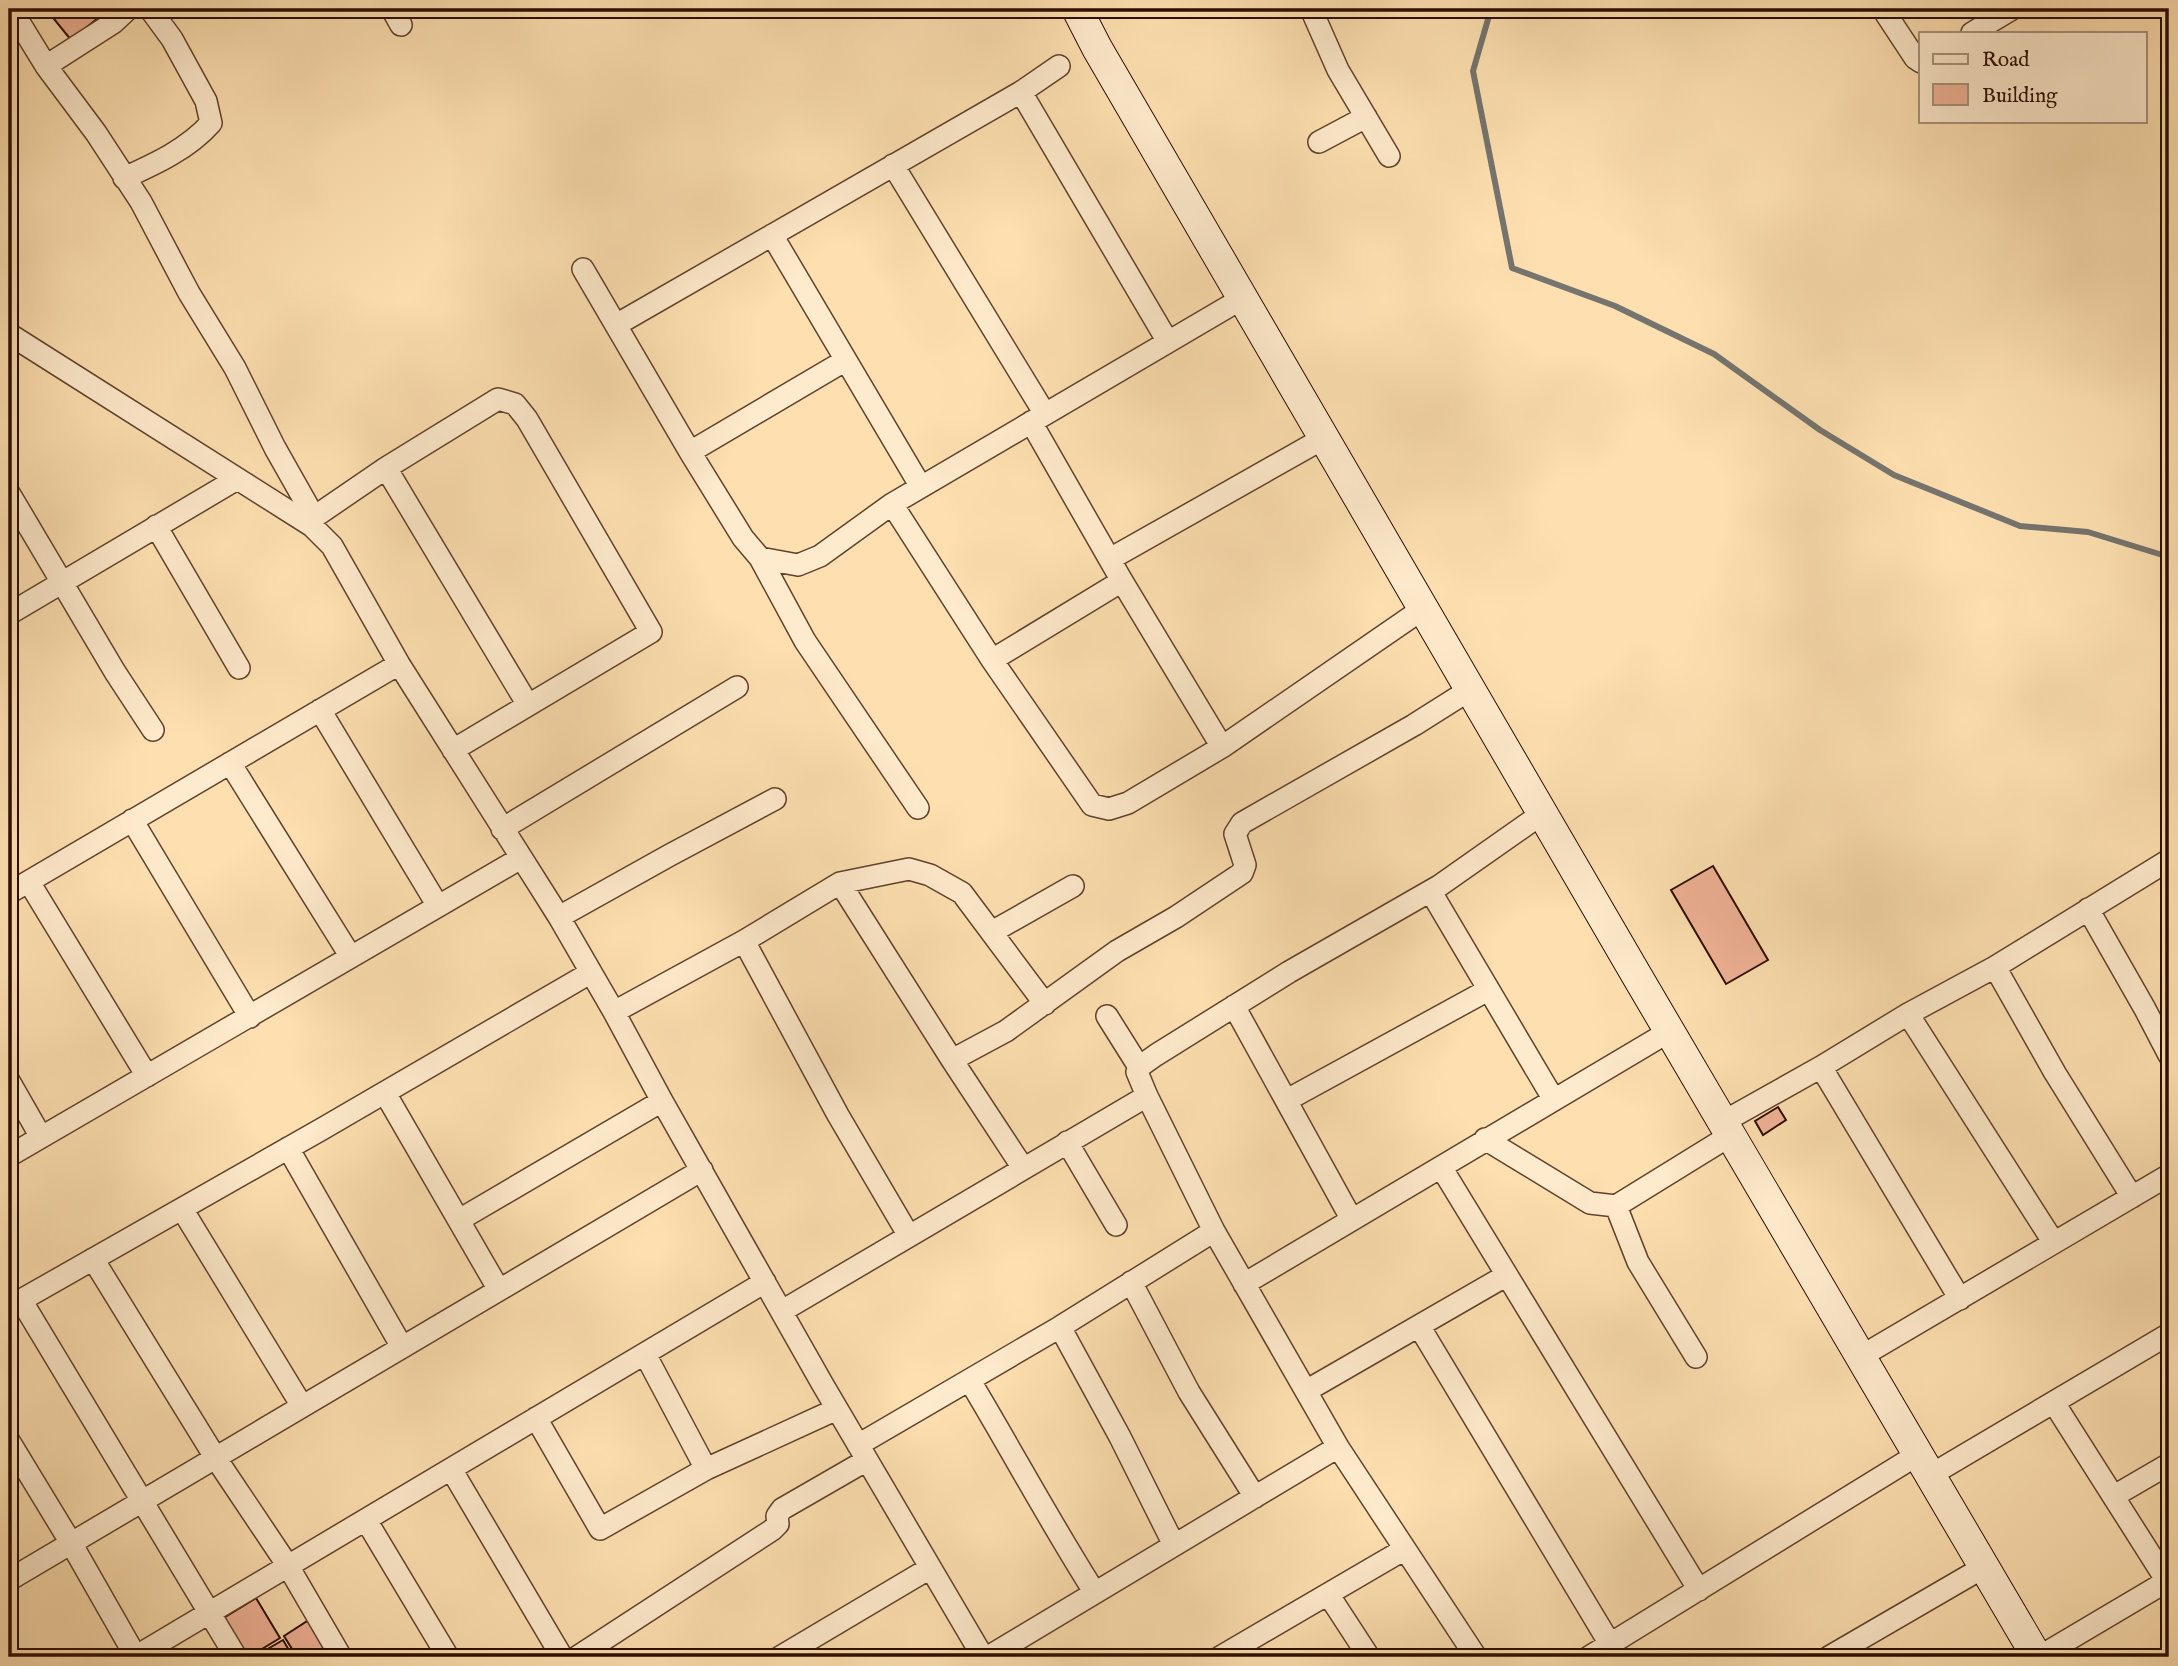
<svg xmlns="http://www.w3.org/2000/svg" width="2178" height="1666" font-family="'IM FELL English',serif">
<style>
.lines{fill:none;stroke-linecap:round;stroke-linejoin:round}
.stream{stroke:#75746e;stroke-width:6}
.building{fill:#f1b397;stroke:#2b0d00;stroke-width:2}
.street-casing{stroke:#60422c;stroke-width:24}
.secondary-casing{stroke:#2b0d00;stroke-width:32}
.street{stroke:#feeacc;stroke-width:21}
.secondary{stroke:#feeacc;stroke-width:30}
</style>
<rect width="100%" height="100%" fill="#fddfb0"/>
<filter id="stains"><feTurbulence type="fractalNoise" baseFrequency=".00286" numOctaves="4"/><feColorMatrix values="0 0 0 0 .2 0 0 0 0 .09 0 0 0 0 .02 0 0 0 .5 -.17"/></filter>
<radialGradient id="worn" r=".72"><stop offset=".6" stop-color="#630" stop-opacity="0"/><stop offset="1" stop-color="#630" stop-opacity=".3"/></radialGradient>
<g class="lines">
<path class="stream" d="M 1491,9 L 1473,71 L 1512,268 L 1615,306 L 1714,354 L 1820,430 L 1894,475 L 2020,526 L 2088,532 L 2169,557"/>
</g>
<path class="building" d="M 46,9 L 109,9 L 71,40 Z
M 1713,866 L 1768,960 L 1726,984 L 1671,890 Z
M 1778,1107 L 1786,1120 L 1763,1135 L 1755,1121 Z
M 256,1598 L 280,1638 L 249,1657 L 246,1657 L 222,1619 Z
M 312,1618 L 337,1657 L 297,1657 L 284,1636 Z
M 283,1640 L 293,1657 L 254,1657 Z"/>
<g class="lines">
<defs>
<path id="street" d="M 11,9 L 46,66 L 96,133 L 141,202 L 189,293 L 235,368 L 275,448 L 314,517
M 392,9 L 401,25
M 1311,9 L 1338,70 L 1389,156
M 1885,9 L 1886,14 L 1915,58 L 1921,62
M 1972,33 L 2012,9
M 46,66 L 113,23 L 128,9
M 1021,92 L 1168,342
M 1319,142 L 1366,117
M 893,165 L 1045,414
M 124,178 C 155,164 188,149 211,123 L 206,101 L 172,39 L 150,9
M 772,235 L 921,487
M 583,269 L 690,452 L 743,538 L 760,558 L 798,565 L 820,556 L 892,504 L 1243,298
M 616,325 L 1021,92 L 1059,66
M 9,334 L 312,526 L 332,546 L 399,664 L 559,917 L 614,1012 L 662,1101 L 823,1385 L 983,1657
M 1031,422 L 1122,581 L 1222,747
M 690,452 L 846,360
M 386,468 L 528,705
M 9,493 L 115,672 L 153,730
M 892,504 L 992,660 L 1092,805 L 1109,809 L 1128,803 L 1222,747 L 1424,608
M 307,522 L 386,468 L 498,399 L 515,404 L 527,419 L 651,632 L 453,750
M 156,526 L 239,668
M 760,558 L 805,641 L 918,808
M 1110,559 L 1324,438
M 9,614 L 237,479
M 992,660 L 1122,581
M 320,710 L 438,906
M 230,763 L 351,957
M 132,820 L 250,1017
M 502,829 L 737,687
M 29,882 L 147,1076
M 840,883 L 952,1060 L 1023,1168
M 1431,892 L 1554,1100
M 9,893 L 399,664
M 2088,909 L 2145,1009 L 2169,1055
M 559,917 L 670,855 L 775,799
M 992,932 L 1073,886
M 744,941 L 838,1115 L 909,1236
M 1995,967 L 2055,1073 L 2132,1197
M 1234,1006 L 1352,1220
M 614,1012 L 744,941 L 840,883 L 909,869 L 930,875 L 962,893 L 1045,1004
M 1908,1014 L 2054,1243
M 1107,1016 L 1139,1067
M 952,1060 L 1006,1031 L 1117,951 L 1176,917 L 1242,873 L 1245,865 L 1235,834 L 1242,823 L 1414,725 L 1471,689
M 1821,1067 L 1960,1299
M 9,1081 L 41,1137
M 385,1093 L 499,1290
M 1287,1100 L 1488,990
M 1723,1122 L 1821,1067 L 1908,1014 L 1995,967 L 2169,860
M 1485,1139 L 1590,1203 L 1616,1206 L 1731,1135
M 1067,1142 L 1116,1225
M 288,1148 L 402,1347
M 9,1156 L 521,858
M 1441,1167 L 1699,1590
M 1616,1206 L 1638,1262 L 1696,1357
M 182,1209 L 302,1406
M 459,1220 L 662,1101
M 93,1259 L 215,1457 L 288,1566 L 341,1657
M 1131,1282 L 1189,1392 L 1255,1497
M 1244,1284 L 1670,1031
M 21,1300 L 236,1657
M 9,1307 L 322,1129 L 590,973
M 782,1311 L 1147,1096
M 1419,1326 L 1610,1644
M 1060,1327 L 1120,1437 L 1174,1545
M 1860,1357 L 2169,1175
M 970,1381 C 1012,1451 1051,1524 1095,1593
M 1306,1391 L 1507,1275
M 2054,1403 L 2167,1581
M 536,1418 L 600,1529 L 706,1469 L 645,1354
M 9,1441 L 71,1543 L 136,1657
M 858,1445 L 1060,1327 L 1214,1231
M 1338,1447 L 1214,1231 L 1147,1096 L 1137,1072 L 1139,1067 L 1156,1055 L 1289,972 L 1439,886 L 1543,813
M 451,1469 L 562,1657
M 706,1469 L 837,1409
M 1929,1476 L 2169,1334
M 2114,1496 L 2169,1464
M 366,1520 L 448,1657
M 9,1580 L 702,1170
M 1328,1594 L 1369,1657
M 135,1657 L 765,1282
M 577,1657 L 772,1530 L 778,1524 L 777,1516 L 782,1509 L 867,1460
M 780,1657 L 930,1568
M 988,1657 L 1338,1447 L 1476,1657
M 1220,1657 L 1405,1549
M 1589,1657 L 1917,1455
M 1829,1657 L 1984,1567
M 2039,1657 L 2169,1580"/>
<path id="secondary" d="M 1077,9 L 1097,48 C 1410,584 1720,1123 2037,1657"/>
</defs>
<use href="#street" class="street-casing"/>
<use href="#secondary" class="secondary-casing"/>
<use href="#street" class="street"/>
<use href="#secondary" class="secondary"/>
</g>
<rect width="2178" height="1666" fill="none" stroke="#fddfb0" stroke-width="35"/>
<rect x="10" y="10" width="2157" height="1645" fill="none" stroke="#2b0d00" stroke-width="3.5"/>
<rect x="18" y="18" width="2143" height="1631" fill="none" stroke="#2b0d00" stroke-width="2"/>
<rect x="1919" y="32" width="228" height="91" fill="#feeacc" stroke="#aa927a" stroke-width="2"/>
<rect x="1933" y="54" width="35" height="10" fill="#feeacc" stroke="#aa927a" stroke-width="2"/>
<text x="1982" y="66" font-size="21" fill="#2b0d00">Road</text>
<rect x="1933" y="84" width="35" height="21" fill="#f1b397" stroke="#aa927a" stroke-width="2"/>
<text x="1982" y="102" font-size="21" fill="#2b0d00">Building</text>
<rect width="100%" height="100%" filter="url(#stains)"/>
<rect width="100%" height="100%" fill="url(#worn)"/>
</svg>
